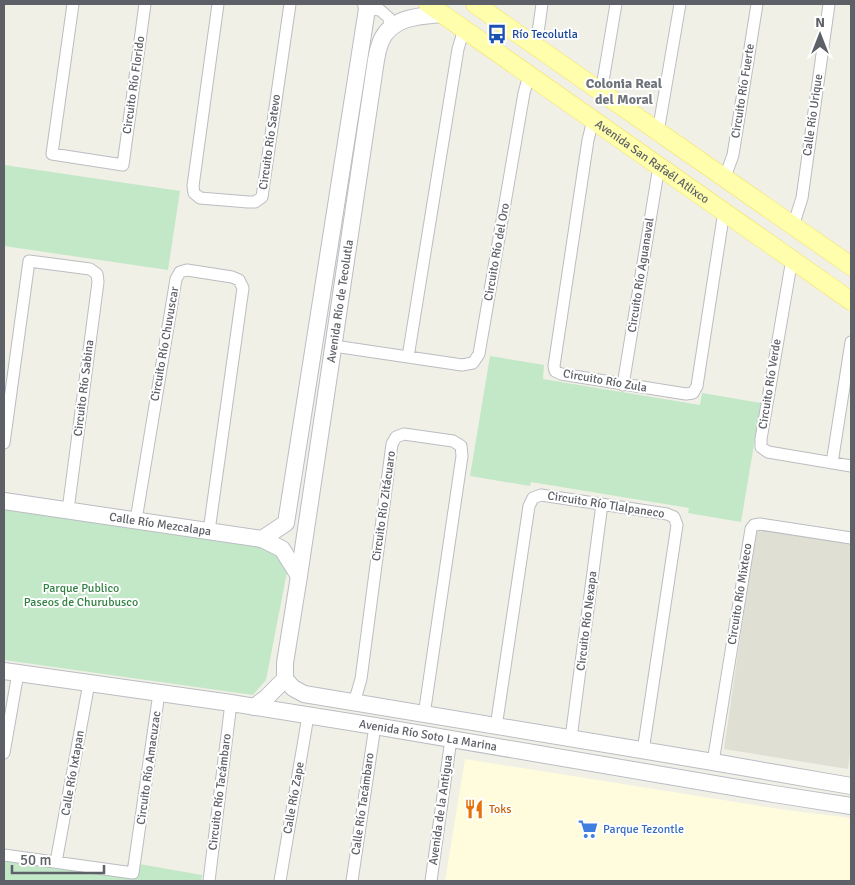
<svg xmlns="http://www.w3.org/2000/svg" width="855" height="885" font-family="Signika,sans-serif">
<style>
.commercial{fill:#fffcdd}
.education{fill:#e0dfd4}
.green{fill:#c2e8c8}
.lines{fill:none;stroke-linecap:round;stroke-linejoin:round}
.street-casing{stroke:#bbbdc2;stroke-width:13}
.secondary-casing{stroke:#bbbdc4;stroke-width:18}
.primary-casing{stroke:#f6e25a;stroke-width:19}
.street{stroke:#fff;stroke-width:11}
.secondary{stroke:#fff;stroke-width:16}
.primary{stroke:#fffeac;stroke-width:18}
.labels{text-anchor:middle;dominant-baseline:central;stroke-width:4;stroke-linejoin:round;paint-order:stroke}
.transit-label{font-size:12px;fill:#164399;stroke:#fff;text-anchor:start}
.street-label{font-size:12px;fill:#5e6067;stroke:#fff}
.park-label{font-size:12px;fill:#318242;stroke:#fff}
.food-label{font-size:12px;fill:#c56008;stroke:#fff;text-anchor:start}
.shop-label{font-size:12px;fill:#366cbe;stroke:#fff;text-anchor:start}
.neighbourhood-label{font-size:14px;font-weight:bold;fill:#6e7279;stroke:#fff}
</style>
<rect width="100%" height="100%" fill="#f0f0e6"/>
<path class="commercial" d="M 465,759 L 779,809 L 851,818 L 851,881 L 445,881 Z"/>
<path class="education" d="M 756,528 L 851,544 L 851,748 L 848,769 L 724,749 Z"/>
<path class="green" d="M 4,165 L 180,191 L 168,270 L 4,246 Z
M 490,356 L 544,365 L 543,379 L 700,405 L 702,393 L 761,403 L 741,522 L 688,513 L 689,508 L 531,482 L 530,486 L 470,476 Z
M 4,508 L 258,544 L 274,551 L 287,572 L 266,680 L 253,695 L 4,660 Z
M 4,851 L 126,869 L 128,862 L 202,875 L 201,881 L 4,881 Z"/>
<g class="lines">
<defs>
<path id="street" d="M 73,4 L 52,154 L 123,165 L 145,4
M 218,4 L 193,186 L 194,193 L 200,198 L 248,202 L 255,202 L 262,197 L 290,4
M 367,9 L 380,10 L 389,18 L 390,28
M 536,47 L 542,4
M 601,93 L 616,4
M 593,120 L 588,140 L 554,366 L 555,371 L 561,374 L 686,394 L 693,393 L 697,386 L 724,211
M 658,132 L 680,4
M 725,177 L 733,155 L 757,4
M 793,226 L 802,198 L 829,4
M 792,259 L 761,439 L 761,447 L 768,452 L 851,466
M 334,346 L 462,365 L 473,363 L 479,354 L 524,93 L 529,75
M 408,357 L 458,49 L 464,29
M 623,385 L 659,166
M 4,443 L 29,261 L 90,269 L 97,274 L 98,282 L 68,510
M 832,463 L 851,342
M 136,520 L 176,279 L 180,272 L 187,270 L 232,277 L 239,280 L 243,288 L 209,531
M 354,703 L 361,679 L 392,444 L 396,437 L 404,434 L 453,441 L 461,446 L 462,456 L 424,715
M 496,727 L 529,506 L 533,498 L 541,495 L 667,514 L 674,517 L 677,525 L 643,751
M 571,738 L 602,504
M 4,753 L 18,673
M 713,762 L 751,529 L 754,525 L 760,524 L 851,538
M 4,855 L 133,873 L 159,693
M 56,862 L 89,683
M 209,881 L 231,703
M 280,881 L 308,716
M 352,881 L 375,726
M 431,881 L 451,739"/>
<g id="secondary">
<path id="s1" d="M 4,501 L 262,539 L 282,549 L 299,576"/>
<path d="M 262,539 L 286,523 L 367,9 L 366,4"/>
<path id="s2" d="M 4,671 L 231,703 L 375,726 L 774,794 L 851,806"/>
<path id="s3" d="M 285,679 L 285,663 L 299,576 L 376,60 C 377,53 379,46 381,41 C 392,16 421,16 443,14"/>
<path d="M 285,679 L 293,688 L 304,694 L 713,762 L 851,786"/>
<path d="M 254,707 L 266,698 L 285,679"/>
</g>
<g id="primary">
<path id="s4" d="M 428,4 L 851,301"/>
<path d="M 475,4 L 851,266"/>
</g>
</defs>
<use href="#street" class="street-casing"/>
<use href="#secondary" class="secondary-casing"/>
<use href="#primary" class="primary-casing"/>
<use href="#street" class="street"/>
<use href="#secondary" class="secondary"/>
<use href="#primary" class="primary"/>
</g>
<defs>
<symbol id="bus-bare" viewBox="-9 -9 18 18"><path d="M-5-6H5V4H4V6H2V4H-2V6H-4V4H-5ZM-3.5-4V0h7V-4ZM-3.5 1.2v1.5H-2V1.2ZM2 1.2v1.5H3.5V1.2Z" fill="#1a4fb4" stroke="#fff" stroke-width="2.5" paint-order="stroke"/></symbol>
<symbol id="restaurant-bare" viewBox="-9 -9 18 18"><path d="M-5-6h1v4h1v-4h1v4h1v-4h1v5L-1.5 .5V6h-2V.5L-5-1ZM5-6V6H3V1.5H1.5Q1.5-4 5-6Z" fill="#e8710a" stroke="#fff" stroke-width="2.5" paint-order="stroke"/></symbol>
<symbol id="supermarket-bare" viewBox="-9 -9 18 18"><path d="M-6-5.5h2.5l.6 2H6L4.5 2H-2.5L-4.4-4H-6ZM-1.5 3.2a1.3 1.3 0 1 0 .1 0ZM3 3.2a1.3 1.3 0 1 0 .1 0Z" fill="#3f7fe0" stroke="#fff" stroke-width="2.5" paint-order="stroke"/></symbol>
</defs>
<g fill-rule="evenodd">
<use href="#bus-bare" x="483" y="20" width="28" height="28"/>
<use href="#restaurant-bare" x="460" y="795" width="28" height="28"/>
<use href="#supermarket-bare" x="574" y="815" width="28" height="28"/>
</g>
<g class="labels">
<g class="transit-label">
<text x="512" y="34">Río Tecolutla</text>
</g>
<g class="street-label">
<text transform="translate(134 85) rotate(-82)">Circuito Río Florido</text>
<text transform="translate(743 91) rotate(-81)">Circuito Río Fuerte</text>
<text transform="translate(813 115) rotate(-82)">Calle Río Urique</text>
<text transform="translate(270 142) rotate(-82)">Circuito Río Satevo</text>
<text stroke="none"><textPath href="#s4" startOffset="274">Avenida San Rafaél Atlixco</textPath></text>
<text transform="translate(497 252) rotate(-80)">Circuito Río del Oro</text>
<text transform="translate(641 275) rotate(-81)">Circuito Río Aguanaval</text>
<text stroke="none"><textPath href="#s3" startOffset="382">Avenida Río de Tecolutla</textPath></text>
<text transform="translate(165 344) rotate(-80)">Circuito Río Chuvuscar</text>
<text transform="translate(605 381) rotate(10)">Circuito Río Zula</text>
<text transform="translate(770 384) rotate(-81)">Circuito Río Verde</text>
<text transform="translate(84 388) rotate(-83)">Circuito Río Sabina</text>
<text transform="translate(606 505) rotate(9)">Circuito Río Tlalpaneco</text>
<text transform="translate(384 506) rotate(-82)">Circuito Río Zitácuaro</text>
<text stroke="none"><textPath href="#s1" startOffset="158">Calle Río Mezcalapa</textPath></text>
<text transform="translate(740 594) rotate(-81)">Circuito Río Mixteco</text>
<text transform="translate(587 621) rotate(-83)">Circuito Río Nexapa</text>
<text stroke="none"><textPath href="#s2" startOffset="429">Avenida Río Soto La Marina</textPath></text>
<text transform="translate(149 768) rotate(-82)">Circuito Río Amacuzac</text>
<text transform="translate(73 773) rotate(-80)">Calle Río Ixtapan</text>
<text transform="translate(220 792) rotate(-83)">Circuito Río Tacámbaro</text>
<text transform="translate(294 798) rotate(-80)">Calle Río Zape</text>
<text transform="translate(363 804) rotate(-82)">Calle Río Tacámbaro</text>
<text transform="translate(441 810) rotate(-82)">Avenida de la Antigua</text>
</g>
<g class="park-label">
<text x="81" y="588">Parque Publico<tspan x="81" dy="14">Paseos de Churubusco</tspan></text>
</g>
<g class="food-label">
<text x="489" y="809">Toks</text>
</g>
<g class="shop-label">
<text x="603" y="829">Parque Tezontle</text>
</g>
<g class="neighbourhood-label">
<text x="624" y="83">Colonia Real<tspan x="624" dy="16">del Moral</tspan></text>
</g>
</g>
<rect width="855" height="885" fill="none" stroke="#5e6067" stroke-width="10"/>
<g transform="translate(820 35)" stroke="#ffffff" stroke-width="4" paint-order="stroke">
<path d="M0-4L9 19L0 12L-9 19Z" fill="#5e6067"/>
<text y="-8" font-size="14" font-weight="bold" text-anchor="middle" fill="#5e6067">N</text>
</g>
<path d="M12 865v8h92v-8" fill="none" stroke="#5e6067" stroke-width="2.5"/>
<text x="20" y="865" font-size="15" fill="#5e6067" stroke="#ffffff" stroke-width="4" paint-order="stroke">50 m</text>
</svg>
